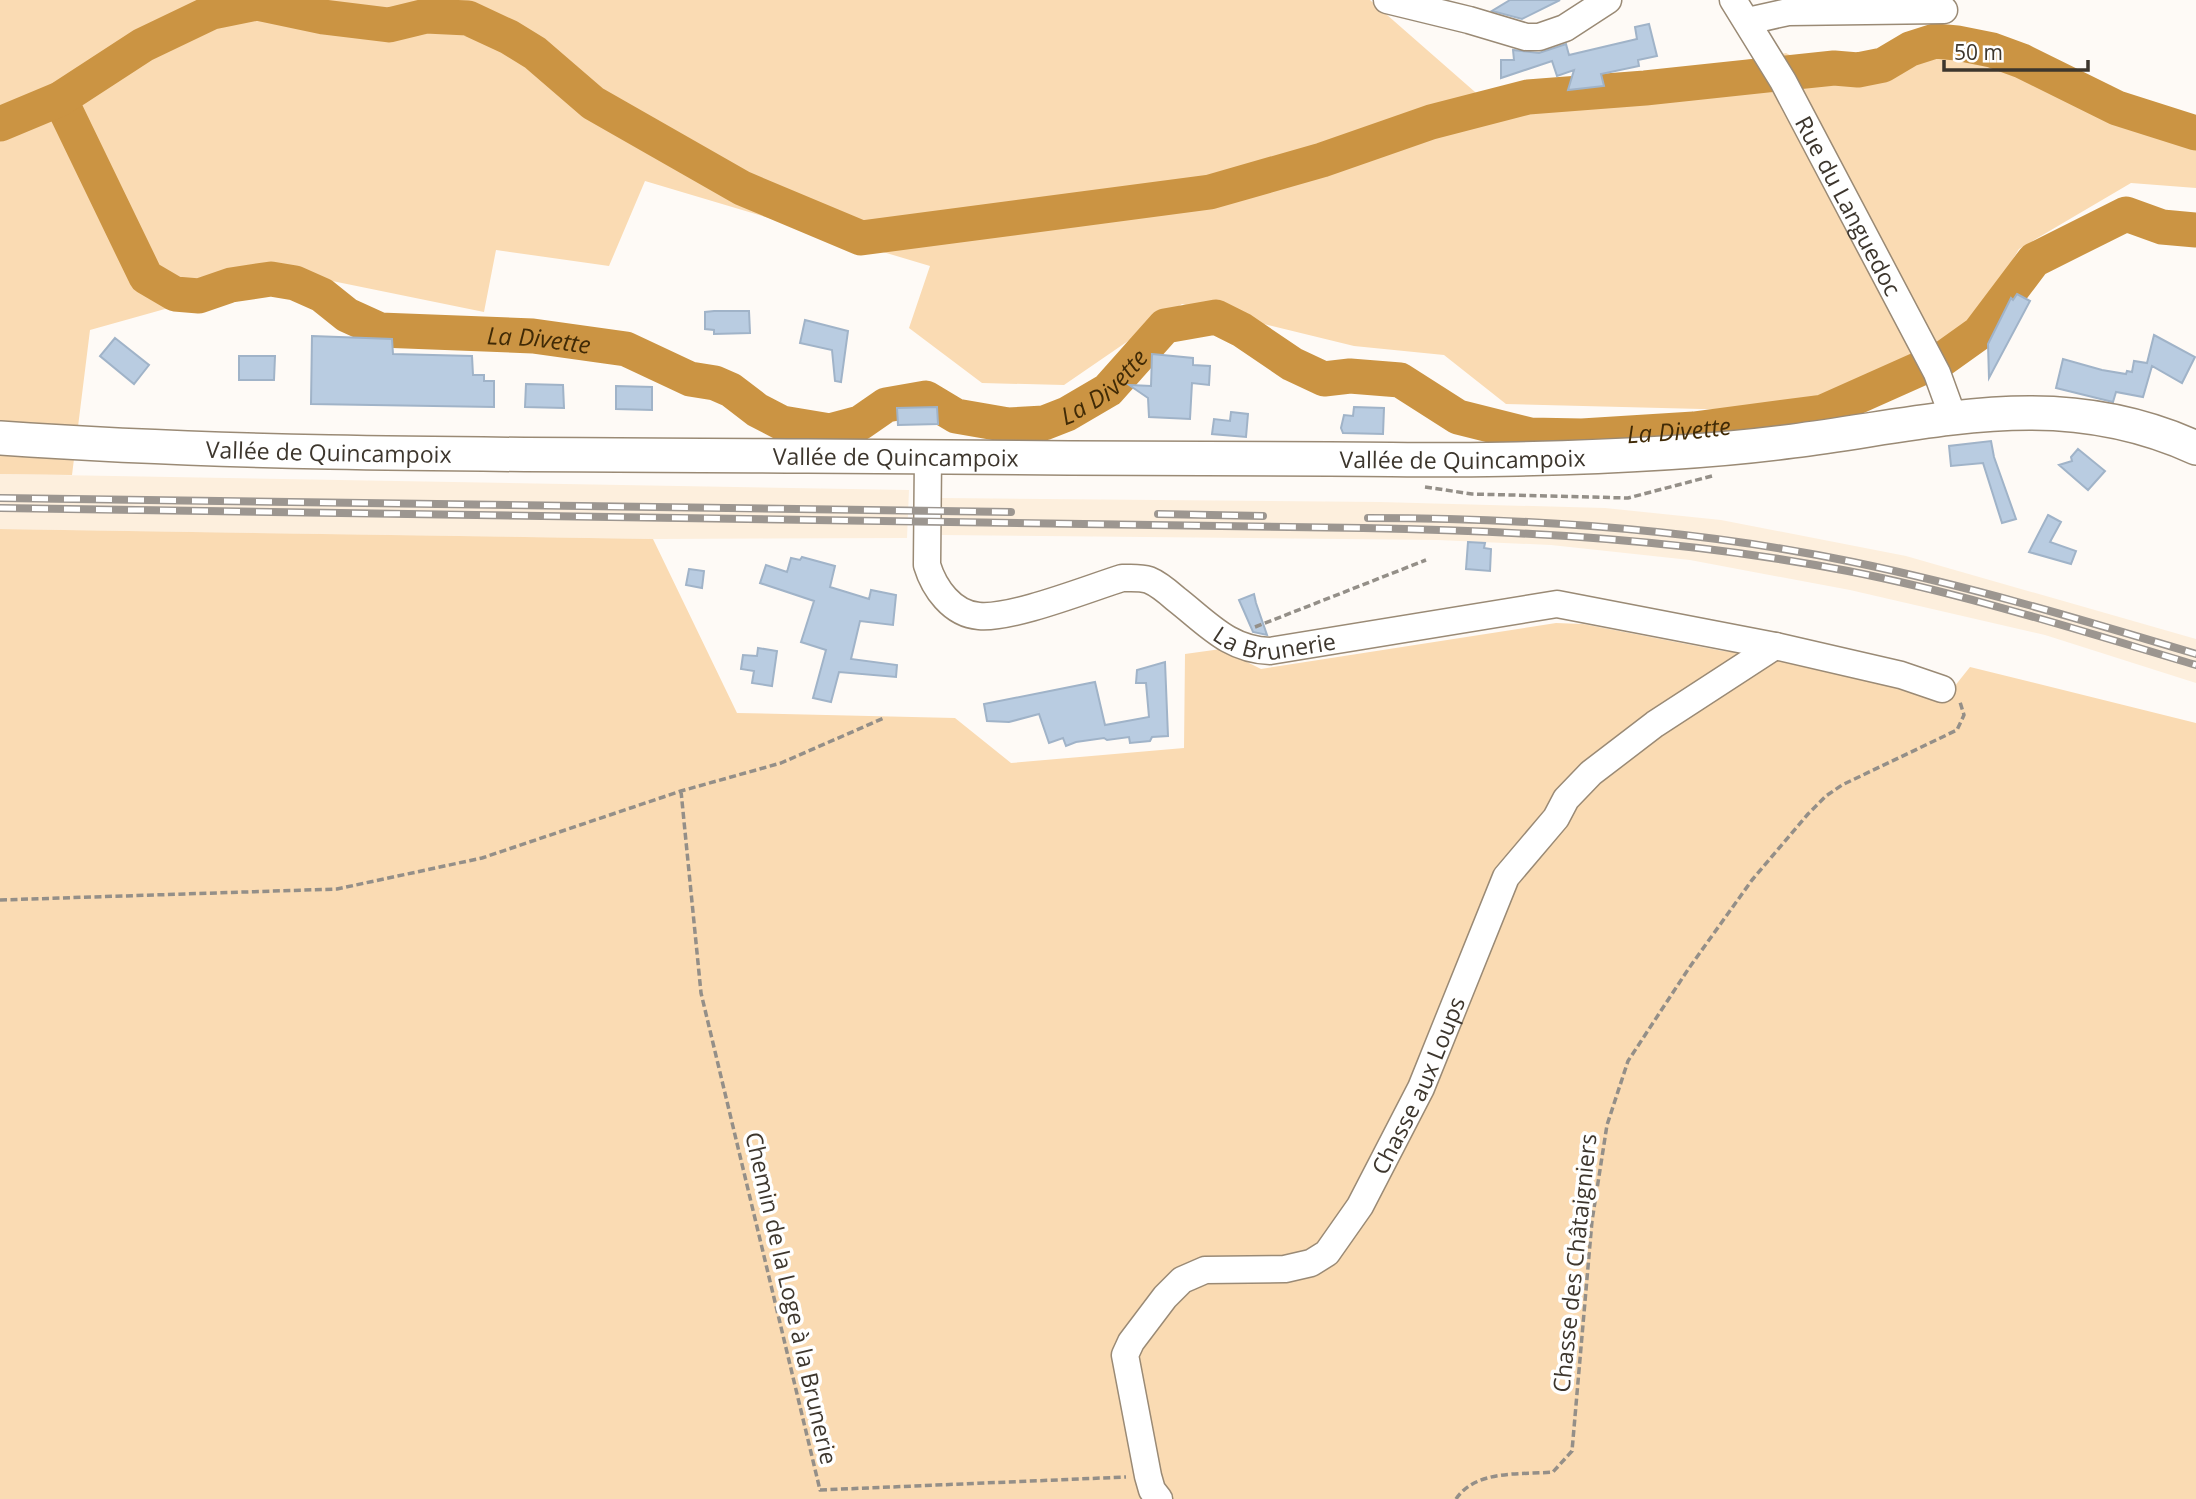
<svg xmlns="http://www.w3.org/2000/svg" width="2196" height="1499" font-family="'Open Sans',sans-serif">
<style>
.built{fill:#fdefdd}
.green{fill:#fadbb3}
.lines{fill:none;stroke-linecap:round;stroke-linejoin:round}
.river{stroke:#cb9443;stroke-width:35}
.building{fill:#b9cce1;stroke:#a0b3c8;stroke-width:2}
.minor-casing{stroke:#9a8a75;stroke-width:29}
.major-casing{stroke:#9a8a75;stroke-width:36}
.path{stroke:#948f88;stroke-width:3.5;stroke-dasharray:7 3.5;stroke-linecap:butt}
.minor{stroke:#fff;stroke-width:26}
.major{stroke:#fff;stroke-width:33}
.rail-casing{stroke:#9c9690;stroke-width:8}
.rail{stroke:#fff;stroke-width:5;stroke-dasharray:16;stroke-linecap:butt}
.labels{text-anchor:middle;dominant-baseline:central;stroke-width:7;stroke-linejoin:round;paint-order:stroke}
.street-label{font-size:23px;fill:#3d362d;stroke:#fff}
.water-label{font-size:24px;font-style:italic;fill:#402a06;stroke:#fff}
</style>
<rect width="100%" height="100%" fill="#fefaf6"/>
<path class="built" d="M 0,474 L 909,490 L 907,538 L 653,539 L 0,529 Z
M 941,498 L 1380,502 L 1605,508 L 1721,520 L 1906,556 L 2196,639 L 2196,683 L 2045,635 L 1850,590 L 1690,560 L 1551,545 L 1438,540 L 942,535 Z"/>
<path class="green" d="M 0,0 L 1370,0 L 1491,106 L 1786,53 L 1822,72 L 1964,46 L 2124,117 L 2196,125 L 2196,188 L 2131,183 L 2019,249 L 1977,320 L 1918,370 L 1784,411 L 1506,404 L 1444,355 L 1354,346 L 1182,304 L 1064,385 L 982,383 L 909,328 L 930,266 L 645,181 L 609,266 L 496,250 L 484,312 L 293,273 L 90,330 L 72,475 L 0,474 Z
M 0,529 L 653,539 L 737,713 L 955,718 L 1011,763 L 1184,748 L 1185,654 L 1221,649 L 1261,669 L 1556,623 L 1583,624 L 1723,651 L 1787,657 L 1946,697 L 1970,667 L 2196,723 L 2196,1499 L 0,1499 Z"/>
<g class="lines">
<g class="river">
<path id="s1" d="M 60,99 L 146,277 L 175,294 L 199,296 L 231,285 L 271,279 L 295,283 L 322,295 L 347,315 L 380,330 L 533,336 L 626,349 L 690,379 L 715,383 L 731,390 L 757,410 L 782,423 L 830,431 L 860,423 L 886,405 L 926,398 L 956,416 L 1008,425 L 1044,423 L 1067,414 L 1108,390 L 1165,326 L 1216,317 L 1242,330 L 1292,364 L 1324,379 L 1350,376 L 1400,380 L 1458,417 L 1530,435 L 1582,436 L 1694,429 L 1823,412 L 1944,358 L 1979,333 L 2034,260 L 2126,214 L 2162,227 L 2196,230"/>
<path d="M 0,124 L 60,99 L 143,45 L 212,12 L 257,3 L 323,17 L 389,25 L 426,16 L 468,18 L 509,37 L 535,53 L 593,103 L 742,188 L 861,238 L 1210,192 L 1322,160 L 1431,122 L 1528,97 L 1645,88 L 1834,68 L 1858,70 L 1883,65 L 1910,49 L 1935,41 L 1957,43 L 1992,50 L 2022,61 L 2117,108 L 2196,133"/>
</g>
</g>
<path class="building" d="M 1510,0 L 1560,0 L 1522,19 L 1492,11 Z
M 1649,24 L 1657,56 L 1638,60 L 1639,66 L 1601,74 L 1604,86 L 1568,90 L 1574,70 L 1557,76 L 1552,61 L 1501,78 L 1501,60 L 1514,60 L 1513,50 L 1539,53 L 1566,44 L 1569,55 L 1637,39 L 1635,27 Z
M 2017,294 L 2030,301 L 1989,378 L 1988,344 L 2011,298 L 2013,300 Z
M 714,311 L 749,311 L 750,333 L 714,334 L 714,330 L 705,329 L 705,312 Z
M 805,320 L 848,331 L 841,382 L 835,381 L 832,350 L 800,343 Z
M 2154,335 L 2195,357 L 2182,383 L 2152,366 L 2143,397 L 2116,392 L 2113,402 L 2056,388 L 2063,359 L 2102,370 L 2126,374 L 2127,371 L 2132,372 L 2134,361 L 2147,363 Z
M 312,336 L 392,339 L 393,354 L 472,356 L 473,375 L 484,375 L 484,381 L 494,381 L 494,407 L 311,404 Z
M 115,338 L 149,365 L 134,384 L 100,356 Z
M 1152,354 L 1193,358 L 1193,365 L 1210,366 L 1209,385 L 1192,383 L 1190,419 L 1149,417 L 1148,398 L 1129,385 L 1151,386 Z
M 239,356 L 275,356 L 274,380 L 239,380 Z
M 526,384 L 563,385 L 564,408 L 525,407 Z
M 616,386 L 652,387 L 652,410 L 616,409 Z
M 937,407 L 938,424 L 898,425 L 897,408 Z
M 1354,407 L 1384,408 L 1383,434 L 1343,433 L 1341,428 L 1344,415 L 1353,416 Z
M 1231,412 L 1248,414 L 1246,437 L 1212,434 L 1214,419 L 1230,421 Z
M 1991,441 L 1994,457 L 2016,519 L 2002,523 L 1983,463 L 1951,466 L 1949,446 Z
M 2078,449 L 2105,471 L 2088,490 L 2059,465 L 2072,461 L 2071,457 Z
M 2048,515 L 2061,522 L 2050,542 L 2076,551 L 2071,564 L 2029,552 Z
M 1468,542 L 1485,543 L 1484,548 L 1491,549 L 1490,571 L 1466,569 Z
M 802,557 L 835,566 L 830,587 L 869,599 L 871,590 L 896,595 L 893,625 L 860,621 L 851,659 L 897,665 L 896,677 L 839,672 L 831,702 L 813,698 L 826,650 L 801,642 L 814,601 L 760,583 L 766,565 L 787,572 L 791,558 L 800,560 Z
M 689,569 L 704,571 L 702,588 L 686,585 Z
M 1254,594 L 1256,603 L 1267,635 L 1253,632 L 1239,600 Z
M 758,648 L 777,651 L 772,686 L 752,683 L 754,671 L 741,669 L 743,655 L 757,656 Z
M 1165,662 L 1168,736 L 1152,737 L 1150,741 L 1130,743 L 1129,737 L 1107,740 L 1104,738 L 1076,742 L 1066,746 L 1063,738 L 1049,743 L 1039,714 L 1009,722 L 987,721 L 984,704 L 1095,682 L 1105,725 L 1149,717 L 1146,683 L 1136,683 L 1137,670 Z"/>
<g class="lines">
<defs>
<g id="minor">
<path d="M 1387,0 L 1469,20 L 1526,37 L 1539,37 L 1565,28 L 1608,0"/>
<path id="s2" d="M 1733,0 L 1783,81 L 1937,373 L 1953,417"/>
<path d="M 1748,21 L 1788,12 L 1944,10"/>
<path id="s3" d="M 928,456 L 927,565 C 934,588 952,614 979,616 C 1012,619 1087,589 1122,578 C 1131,578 1140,577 1149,580 C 1159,584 1168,592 1176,599 C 1207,623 1229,650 1270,651 L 1557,604 L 1775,646 L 1901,675 L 1942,689"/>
<path id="s4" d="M 1159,1499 L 1152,1490 L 1148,1476 L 1125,1355 L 1131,1342 L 1165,1297 L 1182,1280 L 1205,1270 L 1285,1269 L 1311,1263 L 1327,1253 L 1360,1206 L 1421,1088 L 1506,877 L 1556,818 L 1566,799 L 1591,773 L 1655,724 L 1775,646"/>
</g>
<g id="major">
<path id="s5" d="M 0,438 C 269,457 539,454 808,456 C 982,457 1155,459 1329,459 C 1391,459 1454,461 1517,459 C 1607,457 1704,453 1793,441 C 1935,423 2058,385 2196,448"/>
</g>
</defs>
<use href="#minor" class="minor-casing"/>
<use href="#major" class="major-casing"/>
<path class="path" d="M 1425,487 L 1472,494 L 1628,498 L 1712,476
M 1255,627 L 1426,560
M 681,791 L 701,993 L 820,1490 L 1126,1477
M 0,900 L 337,889 L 482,858 L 681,791 L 781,763 L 884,718
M 1456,1499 C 1476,1469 1521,1475 1553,1472 L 1572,1451 L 1592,1221 L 1607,1125 L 1628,1061 L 1689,968 L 1752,880 L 1808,814 L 1826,796 L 1842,785 L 1957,730 L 1964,715 L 1960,702"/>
<use href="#minor" class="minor"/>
<use href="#major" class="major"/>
<defs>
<path id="rail" d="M 0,498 L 1011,512
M 0,508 L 1363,528 C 1526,531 1688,540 1848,571 C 1966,594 2081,631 2196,665
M 1158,514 L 1263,516
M 1368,518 C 1530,518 1694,529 1853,562 C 1969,586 2083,620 2196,654"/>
</defs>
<use href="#rail" class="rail-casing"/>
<use href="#rail" class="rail"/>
</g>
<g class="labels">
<g class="street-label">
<text stroke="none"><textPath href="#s2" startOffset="236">Rue du Languedoc</textPath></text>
<text stroke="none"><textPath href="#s5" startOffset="329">Vallée de Quincampoix</textPath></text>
<text stroke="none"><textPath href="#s5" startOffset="896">Vallée de Quincampoix</textPath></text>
<text stroke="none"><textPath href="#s5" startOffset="1463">Vallée de Quincampoix</textPath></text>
<text stroke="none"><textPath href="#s3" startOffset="509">La Brunerie</textPath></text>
<text stroke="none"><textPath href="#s4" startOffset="586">Chasse aux Loups</textPath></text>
<text transform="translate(1574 1263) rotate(-84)">Chasse des Châtaigniers</text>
<text transform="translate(792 1298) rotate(77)">Chemin de la Loge à la Brunerie</text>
</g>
<g class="water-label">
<text stroke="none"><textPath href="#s1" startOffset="611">La Divette</textPath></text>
<text stroke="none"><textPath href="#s1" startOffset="1220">La Divette</textPath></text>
<text stroke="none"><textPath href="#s1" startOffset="1852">La Divette</textPath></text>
</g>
</g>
<path d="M1944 60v10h144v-10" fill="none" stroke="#3d362d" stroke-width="3.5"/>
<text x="1954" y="60" font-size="21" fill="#3d362d" stroke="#ffffff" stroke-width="5" paint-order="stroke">50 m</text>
</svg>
